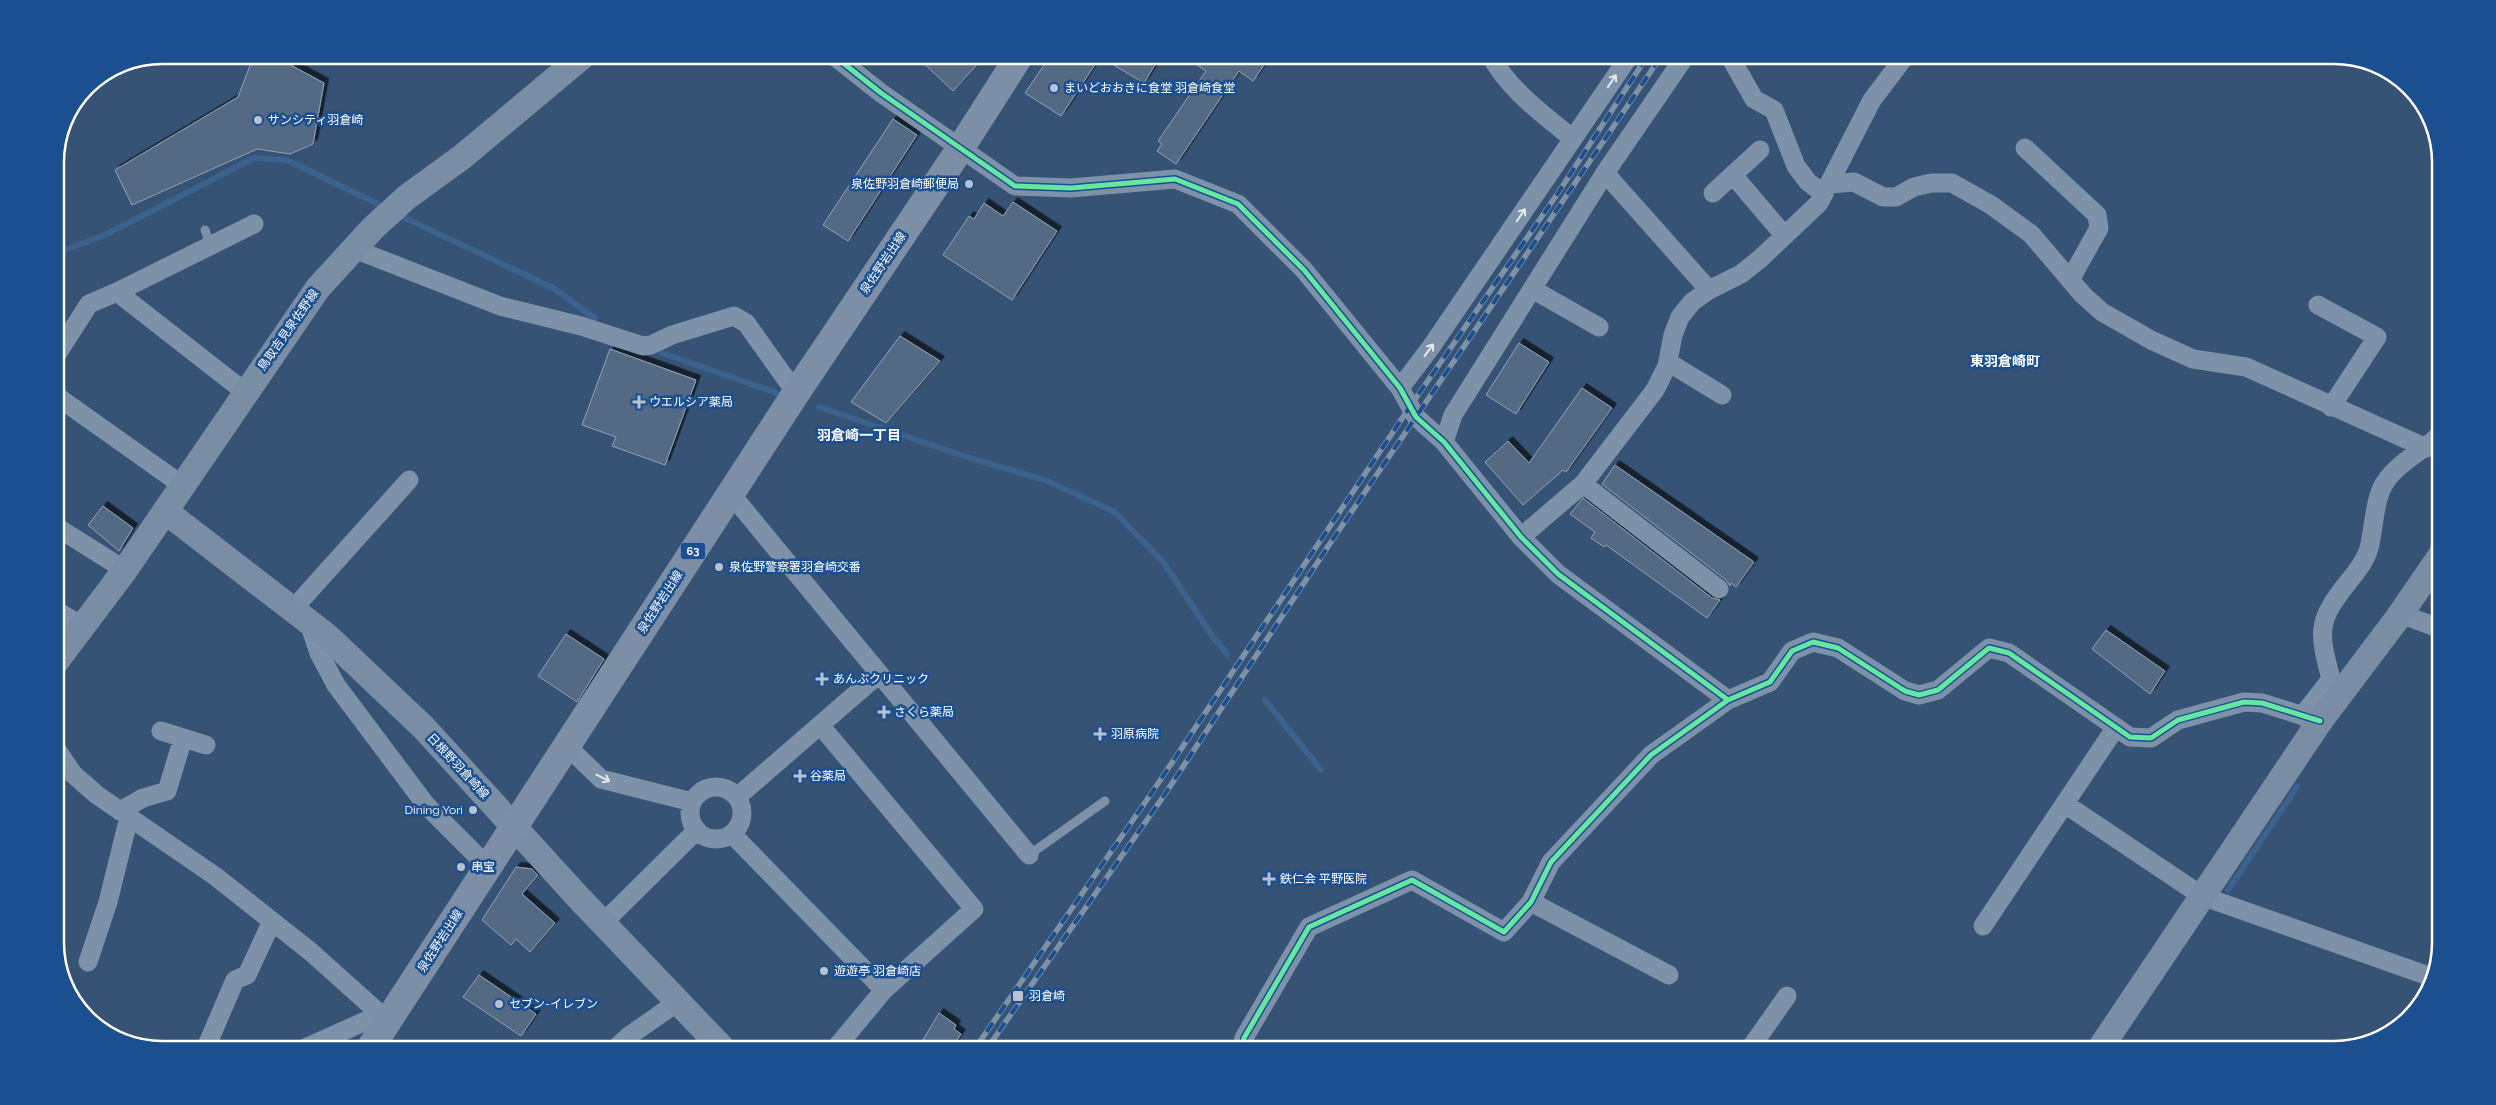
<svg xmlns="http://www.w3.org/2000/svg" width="2496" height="1105" font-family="Raleway,'Noto Sans JP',sans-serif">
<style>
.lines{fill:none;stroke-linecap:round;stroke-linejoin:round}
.stream{stroke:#3b618d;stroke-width:6}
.building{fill:#526984;stroke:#92a2b6;filter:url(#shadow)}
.lane{stroke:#7d92a8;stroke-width:9}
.street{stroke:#7d92a8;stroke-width:19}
.secondary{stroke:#798da4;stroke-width:26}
.primary{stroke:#7d8ea7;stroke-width:28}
.rail-casing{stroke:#7e92a7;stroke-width:5.5}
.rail{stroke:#1b4f8f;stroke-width:4;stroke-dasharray:11;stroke-linecap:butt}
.cycleway-casing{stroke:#1b4f8f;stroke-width:8}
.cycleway{stroke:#66e7a1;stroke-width:5}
.oneway{stroke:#e5e9ee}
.poi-dot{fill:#b9c2ce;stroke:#1b4f8f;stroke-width:2}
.labels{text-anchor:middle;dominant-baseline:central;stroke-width:5;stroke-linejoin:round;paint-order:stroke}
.shield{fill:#1b4f8f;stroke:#bbcadd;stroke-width:1}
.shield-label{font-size:11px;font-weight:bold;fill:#fff}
.poi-label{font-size:12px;fill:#fff;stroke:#1b4f8f;text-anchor:start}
.street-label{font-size:12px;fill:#fff;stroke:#1b4f8f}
.neighbourhood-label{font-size:14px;font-weight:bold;fill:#fff;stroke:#1b4f8f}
.rim{fill:none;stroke:#fff;stroke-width:2.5}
</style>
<defs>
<filter id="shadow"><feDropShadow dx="4.5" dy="-4.5" stdDeviation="0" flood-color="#0009"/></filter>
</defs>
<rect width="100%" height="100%" fill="#365274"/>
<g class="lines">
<path class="stream" d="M 401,216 L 553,288 L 595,318
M 55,250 L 62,251 L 107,234 L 254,158 L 287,160 L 380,205
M 662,353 L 777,393
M 819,407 L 973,459 L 1045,480 L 1115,512 L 1164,563 L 1213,637 L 1227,654
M 1265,700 L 1321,770
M 2228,890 L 2297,787"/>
</g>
<path class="building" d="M 254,55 L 272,55 L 324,83 L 313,144 L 290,154 L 257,149 L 132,205 L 115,170 L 238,97 Z
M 915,55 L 986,55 L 953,91 Z
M 1051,55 L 1161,55 L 1144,83 L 1100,57 L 1061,116 L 1025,93 Z
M 1182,55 L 1271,55 L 1253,81 L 1239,71 L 1176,164 L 1157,151 L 1162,144 L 1158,141 L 1206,71 Z
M 893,119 L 917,135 L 848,241 L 823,225 Z
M 1013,202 L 1057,231 L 1012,300 L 943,255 L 969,216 L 974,219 L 984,203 L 1003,216 Z
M 900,336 L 940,361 L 886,423 L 851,402 Z
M 1519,343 L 1549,362 L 1516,414 L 1486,395 Z
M 610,349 L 696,380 L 665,465 L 612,446 L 616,437 L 582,425 Z
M 1582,388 L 1612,408 L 1566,472 L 1563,470 L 1523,505 L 1485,462 L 1508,441 L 1529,463 Z
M 1615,465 L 1754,562 L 1736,587 L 1731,583 L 1730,586 L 1726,580 L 1602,484 Z
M 1583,498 L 1712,598 L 1720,600 L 1707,618 L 1606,545 L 1604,547 L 1591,538 L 1595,532 L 1570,514 Z
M 103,506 L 133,528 L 119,551 L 88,525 Z
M 2106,630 L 2165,671 L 2150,694 L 2092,649 Z
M 566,634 L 604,659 L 577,702 L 538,676 Z
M 516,867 L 532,869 L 538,875 L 522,894 L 555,923 L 530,952 L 516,939 L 511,945 L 482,920 Z
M 479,975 L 536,1014 L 521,1036 L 463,997 Z
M 939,1013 L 956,1025 L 954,1029 L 961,1034 L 950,1050 L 917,1050 Z"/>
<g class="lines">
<path class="lane" d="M 205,230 L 211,246
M 1029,855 L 1105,801"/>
<path class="street" d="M 833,55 L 881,93 L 1015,186 L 1071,188 L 1175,179 L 1238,204 L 1304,270 L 1400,388 L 1416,417 L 1444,442 L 1521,537 L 1558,574 L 1728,700
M 1490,55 C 1510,91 1542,113 1573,139
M 1729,55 L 1754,99 L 1774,110 L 1796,166 L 1808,182 L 1824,194
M 2025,148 L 2097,215 L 2099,228 L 2070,280
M 1605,173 L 1709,290
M 1733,175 L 1784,235
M 1829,184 L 1854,182 L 1883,197 L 1896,197 L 1914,187 L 1931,183 L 1952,183 L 1991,205 L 2031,234 L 2083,295 L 2102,312 L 2151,340 L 2193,359 L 2246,367 L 2426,448
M 1713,193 L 1760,150
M 354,249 L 500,306 L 581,326 L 643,346 L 651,345 L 672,335 L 734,316 L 746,323 L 796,393
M 1532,289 L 1599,327
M 117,292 L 254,224
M 2318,305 L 2377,337 L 2331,407
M 55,357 L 89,304 L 117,292 L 245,392
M 1668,362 L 1722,395
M 1400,388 L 1431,347 L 1630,55
M 55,395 L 182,485
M 1444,442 L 1453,415 L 1605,173 L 1686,55
M 1583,484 L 1719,589
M 731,494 L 1029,855
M 55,526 L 125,570
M 1521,537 L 1583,484 L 1655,390 L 1667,366 L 1673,335 L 1680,317 L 1692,302 L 1709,290 L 1741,274 L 1761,258 L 1819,203 L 1872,100 L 1906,55
M 293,609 L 409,480
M 55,610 L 82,626
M 2401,614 L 2441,629
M 308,620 L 319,653 L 336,685 L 426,805 L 488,867
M 2302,716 L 2331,679 C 2318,630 2317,621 2349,581 C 2357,571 2366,560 2369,548 C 2374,530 2374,497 2386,481 C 2399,462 2424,450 2441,434
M 161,731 L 206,745
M 567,746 L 601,779 L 692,802
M 55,747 L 73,774 L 97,795 L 215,876 L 311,952 L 388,1021
M690 813a26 26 0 1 1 52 0a26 26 0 1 1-52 0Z
M 737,797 L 879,674
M 2065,804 L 2202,896 L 2434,978
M 120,811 L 143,798 L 167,791 L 183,738
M 732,834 L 884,990 L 974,909 L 820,725
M 1531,902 L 1669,975
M 603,923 L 697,830
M 1983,926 L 2116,727
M 88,962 L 108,902 L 129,817
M 205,1050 L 235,980 L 247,975 L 272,921
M 301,1050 L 381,1014
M 614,1050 L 629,1036 L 679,1001
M 834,1050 L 884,990
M 1242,1050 L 1244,1038 L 1309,927 L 1412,880 L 1504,932 L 1531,902 L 1551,862 L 1651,755 L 1728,700 L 1770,682 L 1792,651 L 1813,642 L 1838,648 L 1905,691 L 1919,695 L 1938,690 L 1989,648 L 2009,653 L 2130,737 L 2151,738 L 2178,720 L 2244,702 L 2262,703 L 2320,721
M 1749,1050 L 1787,996"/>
<path class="secondary" d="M 165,511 L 327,636 L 424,728 L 577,896 L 724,1050
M 55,663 L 125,570 L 318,288 L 373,228 L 407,197 L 462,157 L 584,55
M 2099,1050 L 2320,721 L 2397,619 L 2441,555"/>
<path class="primary" d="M 369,1050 L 796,393 L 960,149 L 1020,55"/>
<defs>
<path id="rail" d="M 974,1050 L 1153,791 L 1409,408 L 1556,196 L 1648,55
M 986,1050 L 1163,797 L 1331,542 L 1662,55"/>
</defs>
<use href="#rail" class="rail-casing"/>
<use href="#rail" class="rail"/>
<defs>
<path id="cycleway" d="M 833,55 L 881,93 L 1015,186 L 1071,188 L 1175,179 L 1238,204 L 1304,270 L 1400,388 L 1416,417 L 1444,442 L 1521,537 L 1558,574 L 1728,700
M 1242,1050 L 1244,1038 L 1309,927 L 1412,880 L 1504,932 L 1531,902 L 1551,862 L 1651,755 L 1728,700 L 1770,682 L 1792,651 L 1813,642 L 1838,648 L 1905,691 L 1919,695 L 1938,690 L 1989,648 L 2009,653 L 2130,737 L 2151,738 L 2178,720 L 2244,702 L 2262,703 L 2320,721"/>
</defs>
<use href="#cycleway" class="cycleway-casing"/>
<use href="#cycleway" class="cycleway"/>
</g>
<defs><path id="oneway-shaft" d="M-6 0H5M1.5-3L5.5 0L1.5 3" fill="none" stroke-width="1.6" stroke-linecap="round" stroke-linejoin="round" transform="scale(1.25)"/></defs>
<g class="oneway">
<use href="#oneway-shaft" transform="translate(1612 81) rotate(-56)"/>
<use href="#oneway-shaft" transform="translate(1521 215) rotate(-56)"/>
<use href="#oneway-shaft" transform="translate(1429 350) rotate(-54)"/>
<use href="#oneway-shaft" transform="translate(603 778) rotate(27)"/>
</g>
<g class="poi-dot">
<circle cx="1054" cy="88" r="5"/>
<circle cx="258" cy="120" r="5"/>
<circle cx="969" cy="184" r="5"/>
<path d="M636.5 394.5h5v5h5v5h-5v5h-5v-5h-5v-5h5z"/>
<circle cx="719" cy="567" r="5"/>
<path d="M819.5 671.5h5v5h5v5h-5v5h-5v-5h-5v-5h5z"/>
<path d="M881.5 704.5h5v5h5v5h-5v5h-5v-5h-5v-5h5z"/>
<path d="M1097.5 726.5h5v5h5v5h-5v5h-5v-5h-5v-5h5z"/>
<path d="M797.5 768.5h5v5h5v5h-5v5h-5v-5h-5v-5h5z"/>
<circle cx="473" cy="810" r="5"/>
<circle cx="461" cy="867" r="5"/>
<path d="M1266.5 871.5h5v5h5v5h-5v5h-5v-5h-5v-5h5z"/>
<circle cx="824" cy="971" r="5"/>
<rect x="1012" y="990" width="12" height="12" rx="2.5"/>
<circle cx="499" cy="1004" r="5"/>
</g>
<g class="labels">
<rect class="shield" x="680.5" y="542.5" width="25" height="17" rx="4"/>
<g class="shield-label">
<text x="693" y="551">63</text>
</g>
<g class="poi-label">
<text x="1064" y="88">まいどおおきに食堂 羽倉崎食堂</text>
<text x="268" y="120">サンシティ羽倉崎</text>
<text x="959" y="184" text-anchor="end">泉佐野羽倉崎郵便局</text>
<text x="649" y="402">ウエルシア薬局</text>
<text x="729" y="567">泉佐野警察署羽倉崎交番</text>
<text x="833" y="679">あんぶクリニック</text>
<text x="894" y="712">さくら薬局</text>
<text x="1111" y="734">羽原病院</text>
<text x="810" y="776">谷薬局</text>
<text x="463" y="810" text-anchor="end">Dining Yori</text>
<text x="471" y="867">串宝</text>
<text x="1280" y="879">鉄仁会 平野医院</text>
<text x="834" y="971">遊遊亭 羽倉崎店</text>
<text x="1029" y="996">羽倉崎</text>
<text x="509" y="1004">セブン-イレブン</text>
</g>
<g class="street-label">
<text transform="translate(883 263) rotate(-56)">泉佐野岩出線</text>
<text transform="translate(288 330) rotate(-55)">鳥取吉見泉佐野線</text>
<text transform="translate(660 602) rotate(-57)">泉佐野岩出線</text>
<text transform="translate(458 766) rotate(47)">日根野羽倉崎線</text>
<text transform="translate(440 941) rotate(-57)">泉佐野岩出線</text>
</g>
<g class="neighbourhood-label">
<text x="2005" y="361">東羽倉崎町</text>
<text x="859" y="435">羽倉崎一丁目</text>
</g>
</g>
<path d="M0 0H2496V1105H0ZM162 64H2334A98 98 0 0 1 2432 162V943A98 98 0 0 1 2334 1041H162A98 98 0 0 1 64 943V162A98 98 0 0 1 162 64Z" fill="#1b4f8f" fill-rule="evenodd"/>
<path class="rim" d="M162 64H2334A98 98 0 0 1 2432 162V943A98 98 0 0 1 2334 1041H162A98 98 0 0 1 64 943V162A98 98 0 0 1 162 64Z"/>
</svg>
